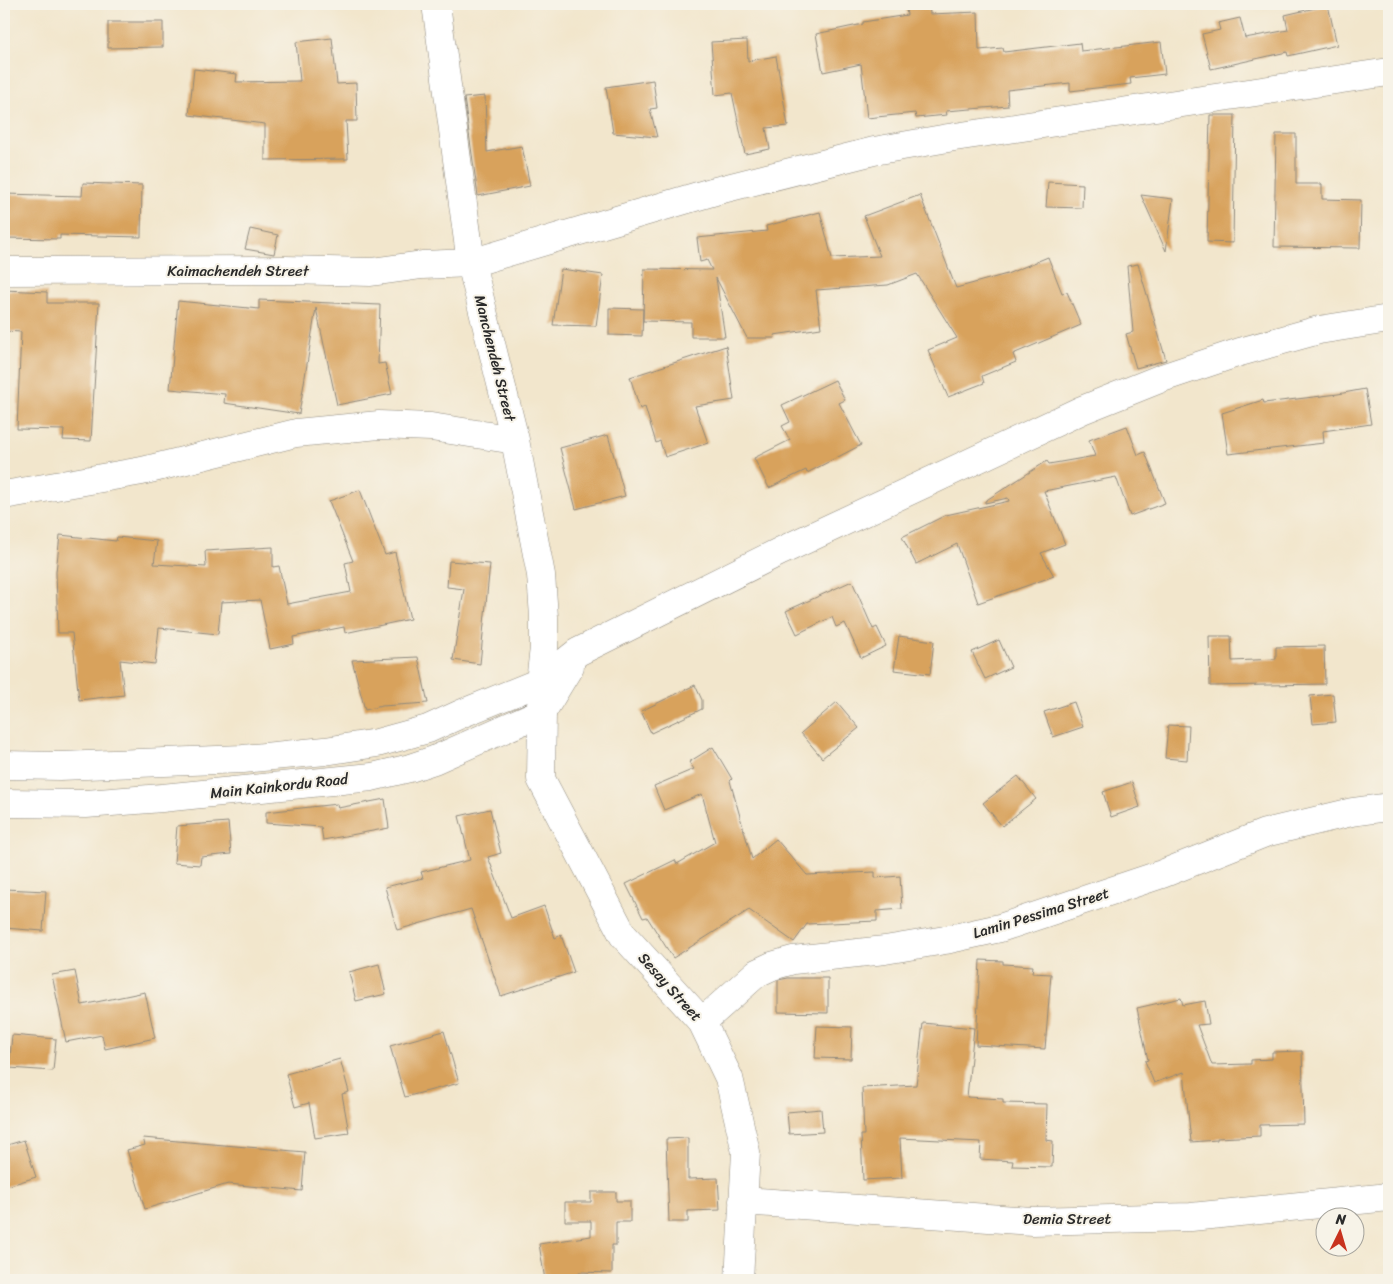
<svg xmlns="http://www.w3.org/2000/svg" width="1393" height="1284" font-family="Sriracha,sans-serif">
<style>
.building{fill:#d8a25c}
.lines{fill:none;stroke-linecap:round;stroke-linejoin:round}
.street-casing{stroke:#8e887c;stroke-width:29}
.primary-casing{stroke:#8e887c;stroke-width:29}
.street{stroke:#fff;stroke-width:28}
.primary{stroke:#fff;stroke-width:28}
.labels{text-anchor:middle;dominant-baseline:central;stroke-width:4;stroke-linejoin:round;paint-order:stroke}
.street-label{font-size:15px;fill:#2b2b2b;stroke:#f7f3e8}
</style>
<rect width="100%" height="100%" fill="#f7f3e8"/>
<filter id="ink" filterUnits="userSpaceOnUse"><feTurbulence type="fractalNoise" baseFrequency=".02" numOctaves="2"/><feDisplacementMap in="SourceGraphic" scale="10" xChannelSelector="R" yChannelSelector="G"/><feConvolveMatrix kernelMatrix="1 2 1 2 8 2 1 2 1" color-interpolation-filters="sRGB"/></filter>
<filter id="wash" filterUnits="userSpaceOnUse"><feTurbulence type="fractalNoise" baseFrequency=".0096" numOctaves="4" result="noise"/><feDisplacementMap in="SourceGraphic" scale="20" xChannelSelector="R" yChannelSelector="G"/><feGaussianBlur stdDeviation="1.12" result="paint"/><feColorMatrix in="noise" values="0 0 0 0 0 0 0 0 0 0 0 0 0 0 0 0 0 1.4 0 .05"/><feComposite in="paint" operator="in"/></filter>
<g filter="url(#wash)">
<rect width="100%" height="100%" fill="#f2e6cc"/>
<g id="blocks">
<path class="building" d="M 905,4 L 929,4 L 930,14 L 978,12 L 979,50 L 1003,48 L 1004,52 L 1080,43 L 1081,51 L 1161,42 L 1165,74 L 1130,78 L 1131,84 L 1070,91 L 1070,83 L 1007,90 L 1008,106 L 946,111 L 947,115 L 916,118 L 915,113 L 867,118 L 861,64 L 823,72 L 816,34 L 863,24 L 863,22 L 907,15 Z
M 1328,5 L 1337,45 L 1288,56 L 1287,52 L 1211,69 L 1202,34 L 1220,30 L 1218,23 L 1240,18 L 1245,38 L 1288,30 L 1285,15 Z
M 108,22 L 163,22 L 163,47 L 108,48 Z
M 332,38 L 337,84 L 356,83 L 357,121 L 346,121 L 348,159 L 265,160 L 265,124 L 189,115 L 194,69 L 237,74 L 236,82 L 300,81 L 296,42 Z
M 747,40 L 748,61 L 776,56 L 788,126 L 766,128 L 770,149 L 745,154 L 732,93 L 715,95 L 711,42 Z
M 653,80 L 657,108 L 650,109 L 657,137 L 613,133 L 606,87 Z
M 485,96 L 487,152 L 522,146 L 530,186 L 478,196 L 464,98 Z
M 1210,115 L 1235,115 L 1233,243 L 1207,242 Z
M 1276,134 L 1296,134 L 1296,184 L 1322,184 L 1322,199 L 1361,200 L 1360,248 L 1274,247 Z
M 1048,182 L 1083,184 L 1082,208 L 1046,207 Z
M 83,183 L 142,185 L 141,237 L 60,235 L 60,239 L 4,238 L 4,194 L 82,196 Z
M 920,195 L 956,288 L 1007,274 L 1048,257 L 1062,293 L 1067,292 L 1081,325 L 1013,354 L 1016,362 L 982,376 L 984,383 L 948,397 L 928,350 L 957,338 L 917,274 L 888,285 L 816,290 L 821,328 L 774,335 L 775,338 L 747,338 L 716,278 L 725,337 L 691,337 L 691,322 L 643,321 L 644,269 L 712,270 L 707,260 L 700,262 L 697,238 L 767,231 L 766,226 L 820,212 L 832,258 L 880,256 L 864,216 Z
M 1141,195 L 1173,199 L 1166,251 Z
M 250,229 L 278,235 L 274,254 L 245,249 Z
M 1138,264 L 1166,360 L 1136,368 L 1126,334 L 1133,332 L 1127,266 Z
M 561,269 L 603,275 L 596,326 L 553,325 Z
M 4,290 L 47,292 L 47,303 L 99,303 L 91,441 L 63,440 L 64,430 L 17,429 L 21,332 L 4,331 Z
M 259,300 L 380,305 L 378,364 L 385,363 L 392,394 L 337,405 L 316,308 L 299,414 L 224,403 L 225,394 L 170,389 L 178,301 L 259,309 Z
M 609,308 L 643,309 L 642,336 L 609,335 Z
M 726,346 L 734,400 L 695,406 L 708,443 L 665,457 L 660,441 L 656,443 L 645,407 L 640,409 L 630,377 Z
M 835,380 L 845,400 L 839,403 L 861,445 L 807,473 L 806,470 L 769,488 L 754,458 L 790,440 L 782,426 L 790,422 L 782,405 Z
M 1365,389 L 1371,424 L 1323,431 L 1324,443 L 1228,454 L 1222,413 L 1263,400 L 1264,403 L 1338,394 Z
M 1127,426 L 1138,455 L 1145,452 L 1165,503 L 1130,516 L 1116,477 L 1044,491 L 1065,544 L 1041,553 L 1054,576 L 978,603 L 957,544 L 916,564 L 902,537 L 946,515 L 1009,501 L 1008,498 L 985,503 L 985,501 L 1047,461 L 1049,464 L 1095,456 L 1089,440 Z
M 608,435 L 625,496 L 576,509 L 560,448 Z
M 360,490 L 385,555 L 395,552 L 410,619 L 345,633 L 344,627 L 293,637 L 294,644 L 270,649 L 260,600 L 221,602 L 218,634 L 159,628 L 155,664 L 120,660 L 124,695 L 79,700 L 72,633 L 58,633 L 56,572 L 60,535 L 116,541 L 117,537 L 157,541 L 154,564 L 206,567 L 205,551 L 273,547 L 273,567 L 279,566 L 287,604 L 351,592 L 345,563 L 353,561 L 329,501 Z
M 449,561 L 490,564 L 480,664 L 453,660 L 464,589 L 447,587 Z
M 852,581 L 873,629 L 877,627 L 886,646 L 861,658 L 845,623 L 836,627 L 832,617 L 797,634 L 786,611 Z
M 899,636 L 934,641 L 930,674 L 894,670 Z
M 1209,636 L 1231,636 L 1232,661 L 1276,659 L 1276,647 L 1324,646 L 1325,684 L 1210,686 Z
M 999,640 L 1011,667 L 985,679 L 972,652 Z
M 418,657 L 428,703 L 382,706 L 365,710 L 352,660 Z
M 695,685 L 702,700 L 702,709 L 651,733 L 641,711 Z
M 1333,694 L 1336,722 L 1313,724 L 1310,696 Z
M 837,702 L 859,728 L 822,758 L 801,733 Z
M 1074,702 L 1083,727 L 1053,737 L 1044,712 Z
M 1168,725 L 1189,726 L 1187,760 L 1165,758 Z
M 713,747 L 732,779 L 730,781 L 752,859 L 776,839 L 807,875 L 875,872 L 875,878 L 900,876 L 902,909 L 877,911 L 877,921 L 807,924 L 794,942 L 749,910 L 673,958 L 647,917 L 643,918 L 626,884 L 675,860 L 677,864 L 715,842 L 702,794 L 664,810 L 654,786 L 694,769 L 689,762 Z
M 1018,776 L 1036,799 L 1002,826 L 983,803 Z
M 1132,782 L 1140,807 L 1111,817 L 1103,792 Z
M 385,799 L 389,828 L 323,840 L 321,827 L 266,823 L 266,812 L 337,804 L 338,808 Z
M 490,809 L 501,853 L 488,857 L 511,918 L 544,906 L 555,938 L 561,935 L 574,972 L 501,996 L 471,909 L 397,930 L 385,887 L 423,878 L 421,872 L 470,860 L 459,816 Z
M 228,822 L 231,854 L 201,857 L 200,865 L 174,863 L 177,826 Z
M 4,889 L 46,891 L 43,931 L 4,928 Z
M 980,960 L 1003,961 L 1003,964 L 1033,966 L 1032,973 L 1051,974 L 1045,1049 L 976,1045 Z
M 379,964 L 386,994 L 356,1001 L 349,972 Z
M 75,971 L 82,1005 L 145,992 L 155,1038 L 105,1049 L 102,1035 L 66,1042 L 52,975 Z
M 788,978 L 828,978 L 828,1013 L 778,1012 L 778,980 Z
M 1181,998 L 1183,1005 L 1205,1001 L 1209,1024 L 1197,1025 L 1212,1065 L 1251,1064 L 1251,1060 L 1272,1059 L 1272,1052 L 1302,1051 L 1304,1124 L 1260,1125 L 1260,1136 L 1217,1138 L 1217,1140 L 1191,1142 L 1184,1072 L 1154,1083 L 1145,1061 L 1148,1060 L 1137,1008 Z
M 923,1023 L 974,1028 L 967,1097 L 1003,1099 L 1003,1103 L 1047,1104 L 1046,1140 L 1053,1141 L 1052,1167 L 1012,1166 L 1013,1161 L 980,1159 L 981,1142 L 900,1138 L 902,1178 L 863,1180 L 861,1135 L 864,1135 L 862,1088 L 916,1085 Z
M 817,1026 L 852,1027 L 851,1059 L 815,1058 Z
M 444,1031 L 459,1083 L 405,1097 L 390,1046 Z
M 12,1035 L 56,1039 L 53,1071 L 9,1068 Z
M 340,1059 L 349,1092 L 342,1094 L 349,1133 L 315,1138 L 309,1103 L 295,1107 L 286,1074 Z
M 821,1109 L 823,1132 L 789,1134 L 787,1112 Z
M 143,1138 L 305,1152 L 302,1191 L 228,1184 L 145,1209 L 127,1150 L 145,1145 Z
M 688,1138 L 688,1179 L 718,1178 L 720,1210 L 688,1211 L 688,1222 L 669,1222 L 666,1139 Z
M 24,1140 L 36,1177 L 4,1187 L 4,1146 Z
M 591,1192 L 616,1192 L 616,1201 L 630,1201 L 630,1222 L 616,1222 L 616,1245 L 612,1245 L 612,1273 L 579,1272 L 580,1277 L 545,1280 L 539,1244 L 591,1236 L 591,1221 L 565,1221 L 565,1202 L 591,1202 Z"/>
</g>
</g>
<g filter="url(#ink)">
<use href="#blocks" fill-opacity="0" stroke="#8e887c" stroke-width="1"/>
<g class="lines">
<defs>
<path id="street" d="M 436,4 L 471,263 L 515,440 L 541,575 L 544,617 L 544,648 L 540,682 L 542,712 L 541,779 L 623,935 L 702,1022 L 729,1078 L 746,1152 L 739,1280
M 4,271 L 285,270 L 371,272 L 422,265 L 471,263 L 715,191 L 874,151 L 948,138 L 1389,72
M 4,495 L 142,471 L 296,433 L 379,425 L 431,427 L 515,440
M 702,1022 L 757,973 L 772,966 L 793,960 L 885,950 L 945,940 L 1000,928 L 1162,874 L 1265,833 L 1352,812 L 1389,807
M 743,1201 L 1032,1221 L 1191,1217 L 1389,1197"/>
<path id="primary" d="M 4,765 L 60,766 L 243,759 L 325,751 L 377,743 L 428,729 L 463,713 L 540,682 L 578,652 L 781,551 L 1082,410 L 1162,378 L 1240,352 L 1319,330 L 1389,319
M 4,803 L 86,804 L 162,798 L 372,777 L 410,768 L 434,760 L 542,712 L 570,666"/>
</defs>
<use href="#street" class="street-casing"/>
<use href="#primary" class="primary-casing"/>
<use href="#street" class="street"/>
<use href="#primary" class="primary"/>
</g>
</g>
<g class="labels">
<g class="street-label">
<text x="238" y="271">Kaimachendeh Street</text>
<text transform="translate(495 358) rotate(76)">Manchendeh Street</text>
<text transform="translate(279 786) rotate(-6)">Main Kainkordu Road</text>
<text transform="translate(1041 913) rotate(-17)">Lamin Pessima Street</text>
<text transform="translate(670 987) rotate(48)">Sesay Street</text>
<text x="1067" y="1219">Demia Street</text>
</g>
</g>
<rect width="1393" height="1284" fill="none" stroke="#f7f3e8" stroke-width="20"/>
<g transform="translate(1340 1232) rotate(5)"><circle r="24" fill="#f7f3e8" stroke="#a5a39c"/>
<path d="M0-4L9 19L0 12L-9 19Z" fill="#c8321e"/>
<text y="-8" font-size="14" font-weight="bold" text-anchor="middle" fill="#2b2b2b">N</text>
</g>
</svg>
